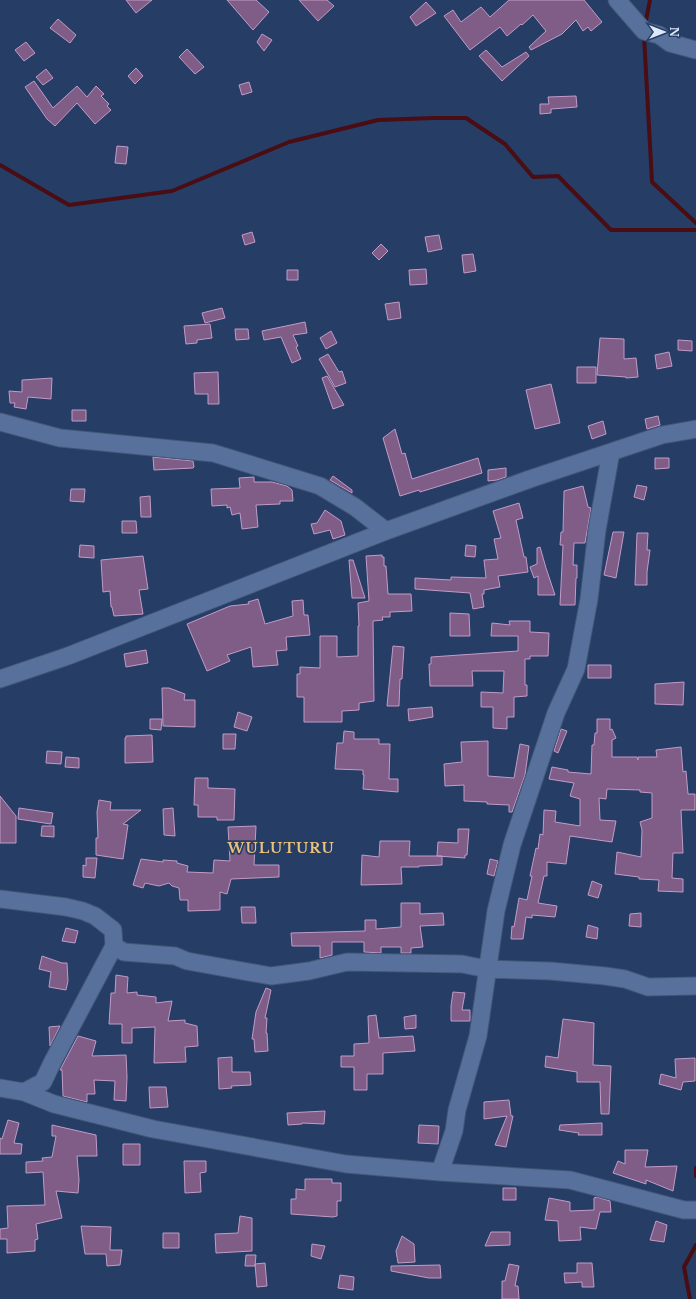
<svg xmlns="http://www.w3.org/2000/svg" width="696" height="1299" font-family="'Libre Baskerville',serif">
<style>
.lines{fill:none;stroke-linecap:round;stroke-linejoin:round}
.stream{stroke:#490d13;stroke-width:4}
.building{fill:#7f5d86;stroke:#c19cc8}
.minor-casing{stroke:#435677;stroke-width:19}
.minor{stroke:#57719c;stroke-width:17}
.labels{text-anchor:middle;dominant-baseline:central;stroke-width:3.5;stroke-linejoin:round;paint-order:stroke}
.district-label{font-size:14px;font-weight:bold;letter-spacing:1px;fill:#ebc27c;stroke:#263d65}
</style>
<rect width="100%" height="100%" fill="#263d65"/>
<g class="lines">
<path class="stream" d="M 645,25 L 650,0
M 644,36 L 652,182 L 696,223
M 0,165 L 69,205 L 172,191 L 289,142 L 378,120 L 433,118 L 466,118 L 505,144 L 533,177 L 558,176 L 611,230 L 696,230
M 696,1168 L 696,1176
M 690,1299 L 684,1267 L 696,1245"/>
</g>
<path class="building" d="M 126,0 L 152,0 L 136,13 Z
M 227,0 L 256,0 L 269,12 L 253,30 Z
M 299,0 L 327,0 L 334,6 L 318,21 Z
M 509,0 L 584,0 L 602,22 L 591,31 L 588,27 L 583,31 L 576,20 L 562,34 L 531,50 L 529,47 L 546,31 L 533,15 L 522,25 L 521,24 L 507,36 L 500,27 L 470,50 L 444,16 L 453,10 L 461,22 L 481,7 L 490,17 Z
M 426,2 L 436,13 L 416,26 L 410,17 Z
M 58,19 L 76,35 L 70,43 L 50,28 Z
M 262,34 L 272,40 L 264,51 L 257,42 Z
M 26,42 L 35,53 L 24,61 L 15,50 Z
M 187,49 L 204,67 L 195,74 L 179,57 Z
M 486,50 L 502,67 L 526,52 L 529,56 L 502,81 L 479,56 Z
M 136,68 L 143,76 L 135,84 L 128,76 Z
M 46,69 L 53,78 L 43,85 L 36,77 Z
M 34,81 L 53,108 L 77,86 L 87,97 L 96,86 L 104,94 L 101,96 L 109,104 L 107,106 L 111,110 L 95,124 L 77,103 L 55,126 L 47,119 L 25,87 Z
M 249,82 L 252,92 L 242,95 L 239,85 Z
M 576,96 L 577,107 L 551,109 L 551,113 L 540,114 L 540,104 L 549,104 L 548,97 Z
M 117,146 L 128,147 L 126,164 L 115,163 Z
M 252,232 L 255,242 L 245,245 L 242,235 Z
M 439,235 L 442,249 L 428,252 L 425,237 Z
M 381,244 L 388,251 L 379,260 L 372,253 Z
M 473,254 L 476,271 L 464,273 L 462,255 Z
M 426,269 L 427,284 L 410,285 L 409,270 Z
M 287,270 L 298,270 L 298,280 L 287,280 Z
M 399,302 L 401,318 L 388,320 L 385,304 Z
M 222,308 L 225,318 L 205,323 L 202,313 Z
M 305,322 L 307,333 L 293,335 L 298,346 L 296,347 L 301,359 L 292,363 L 281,337 L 264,340 L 262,331 Z
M 210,324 L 212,338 L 197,340 L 197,343 L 186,344 L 184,326 Z
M 235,329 L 248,329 L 249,339 L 236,340 Z
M 331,331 L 337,343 L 326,349 L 320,338 Z
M 600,338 L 624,339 L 624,359 L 636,358 L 638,377 L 626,378 L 626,377 L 597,375 Z
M 678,340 L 692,341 L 692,351 L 678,350 Z
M 669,352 L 672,366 L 657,369 L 655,355 Z
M 328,354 L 339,372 L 342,371 L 346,383 L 335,387 L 319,359 Z
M 577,367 L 596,367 L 596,383 L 577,383 Z
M 218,372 L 219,404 L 208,404 L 208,394 L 195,394 L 194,373 Z
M 327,376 L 344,405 L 333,409 L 322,378 Z
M 52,378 L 51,399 L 28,397 L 26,409 L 14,407 L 15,403 L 10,403 L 9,391 L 22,392 L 22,380 Z
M 551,384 L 560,423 L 535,429 L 526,390 Z
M 72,410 L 86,410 L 86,421 L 72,421 Z
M 658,416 L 660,425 L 647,429 L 645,419 Z
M 603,421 L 606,434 L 592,439 L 588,426 Z
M 395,429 L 402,454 L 405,453 L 412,479 L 478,458 L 482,473 L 420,492 L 419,490 L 400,496 L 383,438 Z
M 153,457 L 193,461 L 194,467 L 193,468 L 154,470 Z
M 655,458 L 669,458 L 669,468 L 655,469 Z
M 506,468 L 506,477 L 497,480 L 488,481 L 488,470 Z
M 333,476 L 352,490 L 352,493 L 330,480 Z
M 254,477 L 254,482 L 272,482 L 287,486 L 292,490 L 293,501 L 280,501 L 280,504 L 256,505 L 258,527 L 242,529 L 240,513 L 232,515 L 230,507 L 227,508 L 227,505 L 212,506 L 211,489 L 240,488 L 239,478 Z
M 637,485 L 647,487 L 644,500 L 634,497 Z
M 583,486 L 588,507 L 591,508 L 585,543 L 574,543 L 573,565 L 577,565 L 577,578 L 576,578 L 575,605 L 560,605 L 563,545 L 560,545 L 561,532 L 563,532 L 564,491 Z
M 71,489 L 85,489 L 84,502 L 70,501 Z
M 150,496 L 151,517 L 141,517 L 140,497 Z
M 519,503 L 523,518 L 516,520 L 524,557 L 526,557 L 528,572 L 498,576 L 500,587 L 484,590 L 484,594 L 482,594 L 484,607 L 473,609 L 470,593 L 415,589 L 415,578 L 451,580 L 451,577 L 486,578 L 484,560 L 498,559 L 494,539 L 501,538 L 493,511 Z
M 325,510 L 341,521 L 345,535 L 333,539 L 330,530 L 314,534 L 311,524 L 317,523 Z
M 122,521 L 136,521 L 137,533 L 122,533 Z
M 613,532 L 624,532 L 616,578 L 604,575 Z
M 637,533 L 648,533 L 647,550 L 650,550 L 647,572 L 647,585 L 635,585 Z
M 80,545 L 94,546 L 94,558 L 79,557 Z
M 466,545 L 476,546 L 475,557 L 465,556 Z
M 540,547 L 546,568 L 555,595 L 538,595 L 538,576 L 534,578 L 530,567 L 537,564 L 537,548 Z
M 382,555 L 382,557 L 384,557 L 384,566 L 386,566 L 388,594 L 411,594 L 412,611 L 390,612 L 390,617 L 382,617 L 383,620 L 373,621 L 374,701 L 359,703 L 359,710 L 342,711 L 342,722 L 304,722 L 304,697 L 297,697 L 297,674 L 300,674 L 300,667 L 320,668 L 320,636 L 337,636 L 337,657 L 358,656 L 358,626 L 359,626 L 358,603 L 369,601 L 366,556 Z
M 143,556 L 148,589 L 139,590 L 143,614 L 114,616 L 112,607 L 111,607 L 110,591 L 103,592 L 101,560 Z
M 349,560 L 353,560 L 365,598 L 352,598 Z
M 258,599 L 265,624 L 293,616 L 292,601 L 303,600 L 304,615 L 308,615 L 310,635 L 286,637 L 287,650 L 276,651 L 278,665 L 253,667 L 251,647 L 227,655 L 230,661 L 207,671 L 187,624 L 230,606 L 249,604 L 248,602 Z
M 450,613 L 469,614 L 470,636 L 450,636 Z
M 509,621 L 530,621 L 530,632 L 549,633 L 548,656 L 530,656 L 530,659 L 525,659 L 525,685 L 527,685 L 527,696 L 514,697 L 514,717 L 507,717 L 507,729 L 493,728 L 493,707 L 481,707 L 481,692 L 503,693 L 504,671 L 472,671 L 473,686 L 430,686 L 429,664 L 431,664 L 431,657 L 518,651 L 518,636 L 491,636 L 492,623 L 510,625 Z
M 393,646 L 404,647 L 402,679 L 400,679 L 399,706 L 387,706 Z
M 146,650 L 148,663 L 126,667 L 124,654 Z
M 588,665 L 611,665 L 611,678 L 588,678 Z
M 684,682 L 683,705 L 655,704 L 655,684 Z
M 162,688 L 169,688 L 185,694 L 184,700 L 195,700 L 195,727 L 163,726 Z
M 432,707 L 433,717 L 409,721 L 408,709 Z
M 238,712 L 252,717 L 247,731 L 234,727 Z
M 150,719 L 162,719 L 161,730 L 150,729 Z
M 597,719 L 610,719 L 610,730 L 612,729 L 616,738 L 612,740 L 612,757 L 637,757 L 638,760 L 638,757 L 657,757 L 656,750 L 681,747 L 683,772 L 686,771 L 688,794 L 695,794 L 695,810 L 681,810 L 683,853 L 673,853 L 672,878 L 683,879 L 683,892 L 658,891 L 659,880 L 639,879 L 639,877 L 615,874 L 617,852 L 641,857 L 642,830 L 640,822 L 652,818 L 652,793 L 640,792 L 640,790 L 607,789 L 606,799 L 599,798 L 600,820 L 616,821 L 612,842 L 570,836 L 566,864 L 547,862 L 547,876 L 544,876 L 538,903 L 557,906 L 555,917 L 532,915 L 532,918 L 526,917 L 523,939 L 511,939 L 512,926 L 514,927 L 519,898 L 527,900 L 532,876 L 530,876 L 536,848 L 538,849 L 540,834 L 543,835 L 544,810 L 556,811 L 555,822 L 580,826 L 580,799 L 570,796 L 574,783 L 549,779 L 552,767 L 568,770 L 568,772 L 591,774 L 592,745 L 594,745 L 595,733 L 597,733 Z
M 561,729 L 567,731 L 558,753 L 554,751 Z
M 344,731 L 354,732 L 354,739 L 379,739 L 379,744 L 390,744 L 389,779 L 398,779 L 398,792 L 363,789 L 364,775 L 363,775 L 363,770 L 335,769 L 337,743 L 343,743 Z
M 223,734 L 236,734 L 235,749 L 223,749 Z
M 152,735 L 153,762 L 125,763 L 125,738 L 126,738 L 126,736 Z
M 488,741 L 488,776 L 514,778 L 520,744 L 529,746 L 525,775 L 512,812 L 509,812 L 509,805 L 487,804 L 487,802 L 464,801 L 464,785 L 445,786 L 444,764 L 462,762 L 461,742 Z
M 47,751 L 62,752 L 61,764 L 46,763 Z
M 66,757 L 79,758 L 79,768 L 65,767 Z
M 195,778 L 208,778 L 208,788 L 235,789 L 234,820 L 217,820 L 217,817 L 198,817 L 198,805 L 194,805 Z
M 0,796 L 16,816 L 16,843 L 0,843 Z
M 99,800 L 111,802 L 110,810 L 141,810 L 123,824 L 128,825 L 123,859 L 96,855 L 96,838 L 98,838 L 97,812 Z
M 19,808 L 53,813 L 51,824 L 18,819 Z
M 173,808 L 175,836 L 164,835 L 163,809 Z
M 42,826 L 54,826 L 54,837 L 41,836 Z
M 256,826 L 254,865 L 279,865 L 279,877 L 231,879 L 227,894 L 220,892 L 220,910 L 188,911 L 188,900 L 180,900 L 179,888 L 172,886 L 169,883 L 159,886 L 145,883 L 143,888 L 133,885 L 141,859 L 163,862 L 163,860 L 177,861 L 177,863 L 188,866 L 187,872 L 213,873 L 214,860 L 230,861 L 228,827 Z
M 458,829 L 469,829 L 467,855 L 465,855 L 465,858 L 437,856 L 438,842 L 458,843 Z
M 380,841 L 410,841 L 409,856 L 442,856 L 442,865 L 419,866 L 419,867 L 401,867 L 402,884 L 361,885 L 362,855 L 379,857 Z
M 86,858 L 97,858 L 95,878 L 83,877 L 83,865 L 86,866 Z
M 490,859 L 498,861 L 494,876 L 487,874 Z
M 592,881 L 602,885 L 598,898 L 588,895 Z
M 401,903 L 420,903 L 420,914 L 443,913 L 444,925 L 420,926 L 423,947 L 411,948 L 411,953 L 401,953 L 401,947 L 381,947 L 381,953 L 364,952 L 364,942 L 332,942 L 332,955 L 320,958 L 320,946 L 292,946 L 291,933 L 365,931 L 365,920 L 376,920 L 376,929 L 401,927 Z
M 241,907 L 255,907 L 256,923 L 242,923 Z
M 641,913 L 641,927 L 629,926 L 630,914 Z
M 588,925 L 598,928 L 597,939 L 586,937 Z
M 66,928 L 78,931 L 75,943 L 62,941 Z
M 42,956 L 62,963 L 67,963 L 68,981 L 66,990 L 49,987 L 51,972 L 39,969 Z
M 116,975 L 128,977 L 127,993 L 137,992 L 137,995 L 156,997 L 156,1003 L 172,1001 L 168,1021 L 185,1020 L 185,1023 L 197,1026 L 198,1046 L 185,1047 L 186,1062 L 154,1063 L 155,1027 L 132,1028 L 132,1043 L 122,1043 L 122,1024 L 109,1024 L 111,993 L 115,993 Z
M 266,988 L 271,990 L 265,1018 L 267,1018 L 266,1033 L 267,1033 L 268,1051 L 255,1052 L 254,1039 L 252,1039 L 256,1012 Z
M 453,992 L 465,993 L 462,1010 L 470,1010 L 470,1021 L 451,1021 L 451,1006 Z
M 376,1015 L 379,1038 L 413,1036 L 415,1051 L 383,1053 L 383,1074 L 367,1074 L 367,1090 L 354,1090 L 354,1067 L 341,1067 L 341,1056 L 354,1056 L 354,1044 L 369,1043 L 368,1016 Z
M 416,1015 L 416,1028 L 405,1029 L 404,1017 Z
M 563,1019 L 594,1023 L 593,1065 L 611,1066 L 609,1114 L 601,1114 L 600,1082 L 577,1082 L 577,1072 L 545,1067 L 546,1056 L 558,1058 Z
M 60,1026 L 50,1046 L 49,1027 Z
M 78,1036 L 96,1041 L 92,1056 L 126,1055 L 127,1077 L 126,1101 L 114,1100 L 115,1081 L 94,1080 L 95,1094 L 87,1094 L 87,1102 L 63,1096 L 62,1070 L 60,1070 Z
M 232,1057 L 232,1072 L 250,1072 L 251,1085 L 231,1086 L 232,1088 L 219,1089 L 218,1058 Z
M 695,1058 L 695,1081 L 683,1082 L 681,1090 L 659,1084 L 661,1074 L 676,1078 L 675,1059 Z
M 149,1087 L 166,1087 L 168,1107 L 150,1108 Z
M 509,1100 L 511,1116 L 513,1116 L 506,1147 L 495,1145 L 507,1116 L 484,1119 L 484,1102 Z
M 325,1111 L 324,1124 L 302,1123 L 302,1124 L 288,1125 L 287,1113 Z
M 8,1120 L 19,1123 L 14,1143 L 22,1144 L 21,1154 L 0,1154 L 0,1138 L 2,1139 Z
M 602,1123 L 602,1135 L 578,1135 L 579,1133 L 559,1130 L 560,1125 Z
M 52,1125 L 96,1135 L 97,1156 L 77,1156 L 79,1180 L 78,1193 L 56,1191 L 62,1218 L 36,1224 L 38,1239 L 35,1240 L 35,1251 L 7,1253 L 7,1239 L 0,1239 L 0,1229 L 8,1228 L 7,1206 L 45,1205 L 43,1172 L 26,1173 L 26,1162 L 43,1161 L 42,1158 L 52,1157 L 56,1136 L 52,1136 Z
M 419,1125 L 439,1126 L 438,1144 L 418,1143 Z
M 123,1144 L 140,1144 L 140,1165 L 123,1165 Z
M 625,1150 L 648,1150 L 645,1167 L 677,1166 L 673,1191 L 646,1180 L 646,1184 L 613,1173 L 618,1161 L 625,1164 Z
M 184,1161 L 206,1161 L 206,1172 L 200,1173 L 201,1192 L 185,1193 Z
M 305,1179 L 332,1179 L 332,1183 L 341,1183 L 341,1201 L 337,1201 L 337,1216 L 333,1217 L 291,1214 L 291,1199 L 296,1199 L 296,1189 L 305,1190 Z
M 503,1188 L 516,1188 L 516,1200 L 503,1200 Z
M 597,1197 L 610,1201 L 611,1212 L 600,1212 L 596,1229 L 580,1227 L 581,1240 L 559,1241 L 558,1221 L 545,1220 L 549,1198 L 570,1202 L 570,1211 L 594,1210 L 594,1198 Z
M 240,1216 L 252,1218 L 252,1251 L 216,1253 L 215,1234 L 238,1233 Z
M 656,1221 L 667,1225 L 664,1242 L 650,1240 Z
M 81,1226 L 111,1227 L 110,1250 L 122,1250 L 120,1265 L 107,1266 L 106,1254 L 85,1254 Z
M 491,1232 L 510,1232 L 510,1245 L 485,1246 Z
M 163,1233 L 179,1233 L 179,1248 L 163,1248 Z
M 402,1236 L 414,1244 L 415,1262 L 398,1263 L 396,1251 Z
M 312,1244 L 325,1246 L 321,1259 L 311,1256 Z
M 246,1255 L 256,1255 L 255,1266 L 245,1266 Z
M 265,1263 L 267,1286 L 257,1287 L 255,1264 Z
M 577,1263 L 592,1263 L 594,1287 L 582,1287 L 582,1282 L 565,1283 L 564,1273 L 577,1273 Z
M 509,1264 L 519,1266 L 515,1286 L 518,1286 L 519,1299 L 502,1299 L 502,1281 L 505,1281 Z
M 440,1265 L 441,1278 L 429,1278 L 391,1271 L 391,1266 Z
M 340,1275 L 354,1277 L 353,1290 L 338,1288 Z"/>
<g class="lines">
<defs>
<path id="minor" d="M 617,0 L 644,31 L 659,35 L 670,43 L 696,50
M 0,422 L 60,438 L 213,453 L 320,486 L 355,507 L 386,531
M 0,679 L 68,656 L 386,531 L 530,479 L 662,435 L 696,429
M 0,899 L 66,907 L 83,911 L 95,916 L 113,930 L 114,946 L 124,952 L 175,956 L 187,961 L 271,976 L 309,971 L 347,962 L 462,964 L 487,969 L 550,971 L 605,976 L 625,979 L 648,987 L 696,986
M 0,1088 L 24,1092 L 54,1104 L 153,1129 L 346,1164 L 440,1172 L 570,1180 L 684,1210 L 696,1210
M 24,1092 L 43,1082 L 52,1063 L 114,946
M 440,1172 L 454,1131 L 457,1110 L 478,1036 L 496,911 L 512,845 L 556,713 L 576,669 L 589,599 L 597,530 L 611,452"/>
</defs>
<use href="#minor" class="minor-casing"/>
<use href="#minor" class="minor"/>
</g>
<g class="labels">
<g class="district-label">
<text x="281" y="848">WULUTURU</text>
</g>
</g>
<g transform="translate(664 32) rotate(90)" stroke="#263d65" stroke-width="3" paint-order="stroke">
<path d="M0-3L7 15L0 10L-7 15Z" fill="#dbe7fb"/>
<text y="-6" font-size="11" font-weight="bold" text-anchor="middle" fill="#dbe7fb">N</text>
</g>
</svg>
